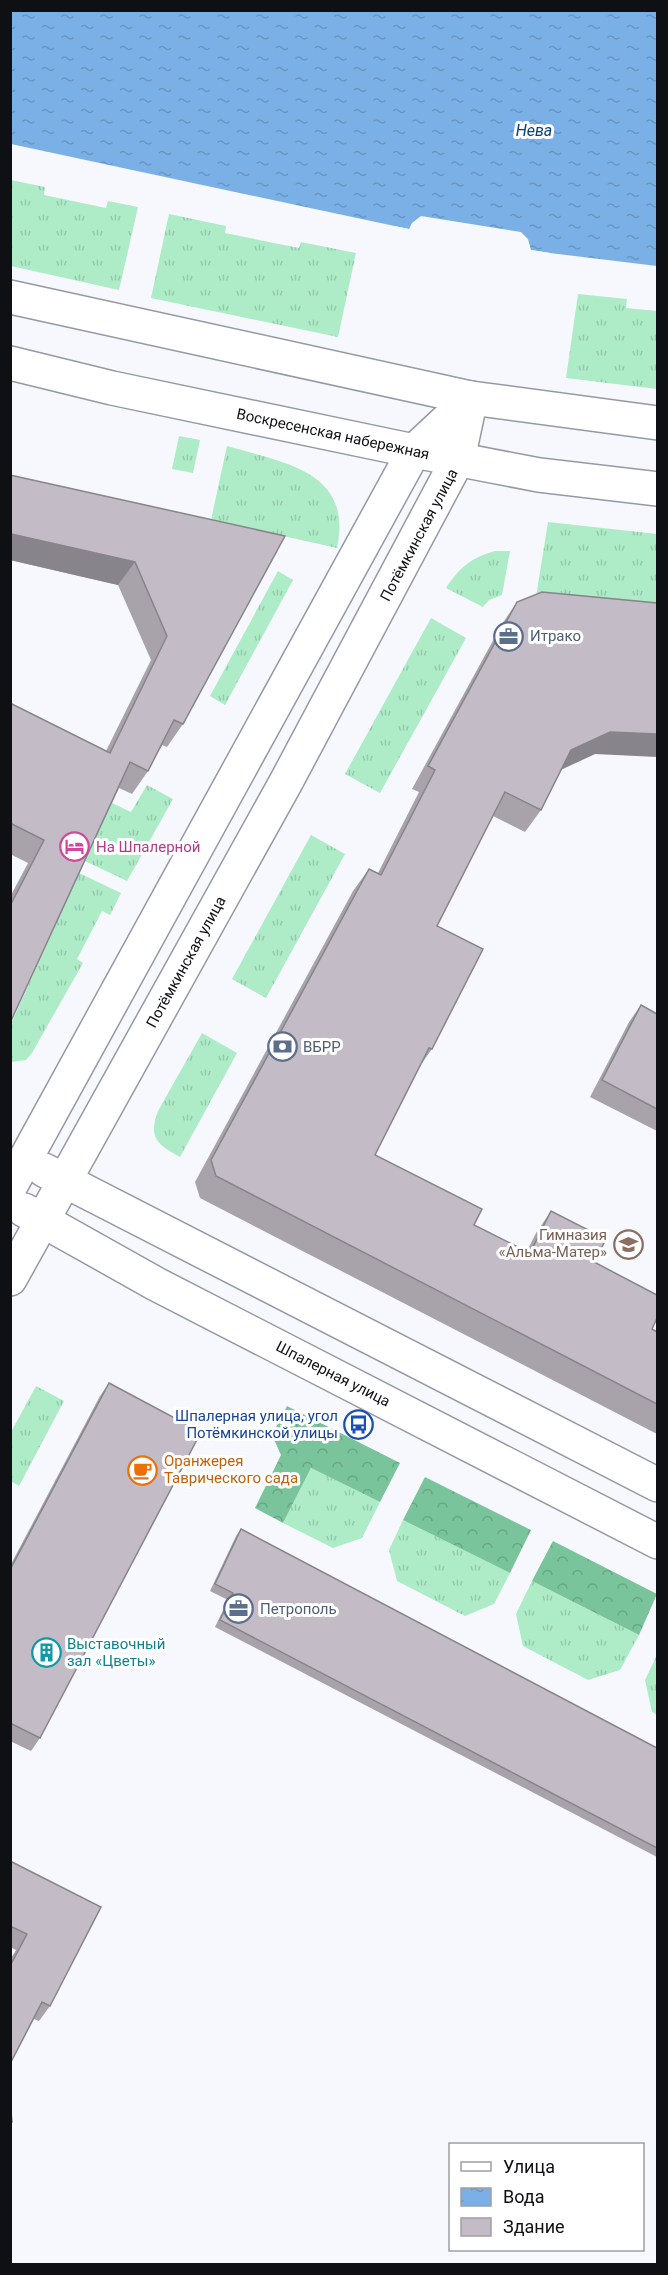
<svg xmlns="http://www.w3.org/2000/svg" width="668" height="2275" font-family="Roboto,sans-serif">
<style>
.grass{fill:url(#grass-tufts)}
.forest{fill:url(#forest-crowns)}
.water{fill:url(#water-ripples)}
.pier{fill:#f6f8fd}
.lines{fill:none;stroke-linecap:round;stroke-linejoin:round}
.tertiary-casing{stroke:#9499a4;stroke-width:36}
.secondary-casing{stroke:#9499a4;stroke-width:36}
.tertiary{stroke:#fff;stroke-width:33}
.secondary{stroke:#fff;stroke-width:33}
.wall{fill:#a8a2ab}
.shaded-wall{fill:#88848b}
.building{fill:#c3bcc7;stroke:#88848b;stroke-width:1.5}
.labels{text-anchor:middle;dominant-baseline:central;stroke-width:6;stroke-linejoin:round;paint-order:stroke}
.street-label{font-size:15px;fill:#0e1014;stroke:#fff}
.service-label{font-size:15px;fill:#4e5e75;stroke:#fff;text-anchor:start}
.hotel-label{font-size:15px;fill:#b23c85;stroke:#fff;text-anchor:start}
.education-label{font-size:15px;fill:#785e54;stroke:#fff;text-anchor:end}
.transit-label{font-size:15px;fill:#164399;stroke:#fff;text-anchor:end}
.food-label{font-size:15px;fill:#c56008;stroke:#fff;text-anchor:start}
.culture-label{font-size:15px;fill:#0d838f;stroke:#fff;text-anchor:start}
.water-label{font-size:16px;font-style:italic;fill:#054374;stroke:#fff}
</style>
<defs>
<pattern id="grass-tufts" width="24" height="20" patternUnits="userSpaceOnUse" patternTransform="scale(1.5)"><rect width="24" height="20" fill="#adecc7"/><path d="M3 7l-1-3M5 7V3M7 7l1-3M15 17l-1-3M17 17v-4M19 17l1-3" fill="none" stroke="#94c9aa"/></pattern>
<pattern id="forest-crowns" width="20" height="18" patternUnits="userSpaceOnUse" patternTransform="scale(1.5)"><rect width="20" height="18" fill="#79c49a"/><path d="M2 6a3 3 0 1 1 6 0M12 15a3 3 0 1 1 6 0" fill="none" stroke="#67a784"/></pattern>
<pattern id="water-ripples" width="26" height="14" patternUnits="userSpaceOnUse" patternTransform="scale(1.5)"><rect width="26" height="14" fill="#7ab0e6"/><path d="M2 4q2-2 4 0t4 0M15 11q2-2 4 0t4 0" fill="none" stroke="#6896c4"/></pattern>
</defs>
<rect width="100%" height="100%" fill="#f6f8fd"/>
<path class="grass" d="M 11,180 L 45,187 L 44,195 L 106,208 L 108,201 L 138,207 L 119,290 L 11,266 Z
M 169,214 L 226,226 L 225,233 L 299,248 L 301,242 L 356,253 L 338,337 L 151,298 Z
M 578,294 L 627,299 L 626,308 L 657,311 L 657,389 L 566,378 Z
M 179,436 L 200,440 L 193,473 L 172,469 Z
M 227,446 C 285,463 353,471 337,548 L 211,520 Z
M 548,522 L 657,534 L 657,608 L 536,597 Z
M 495,551 L 510,551 L 502,595 L 489,600 L 483,607 L 446,588 C 459,568 472,557 495,551 Z
M 278,571 L 293,580 L 225,705 L 210,696 Z
M 431,618 L 466,638 L 380,793 L 345,774 Z
M 147,785 L 173,799 L 127,881 L 85,861 L 112,803 L 131,812 Z
M 311,835 L 345,854 L 266,998 L 232,979 Z
M 79,873 L 121,893 L 110,915 L 102,911 L 77,959 L 83,963 L 32,1053 L 26,1060 L 11,1062 L 11,1024 Z
M 202,1033 L 237,1053 L 180,1157 C 157,1144 148,1138 158,1111 Z
M 36,1386 L 64,1401 L 19,1486 L 11,1481 L 11,1432 Z
M 311,1468 L 380,1502 L 362,1538 L 333,1548 L 283,1523 Z
M 403,1520 L 510,1573 L 494,1604 L 465,1616 L 397,1581 L 389,1550 Z
M 532,1581 L 639,1635 L 620,1670 L 588,1680 L 523,1646 L 516,1614 Z
M 657,1655 L 657,1715 L 652,1712 L 645,1680 Z"/>
<path class="forest" d="M 287,1406 L 400,1463 L 380,1502 L 311,1468 L 283,1523 L 255,1508 L 281,1455 L 272,1435 Z
M 425,1477 L 531,1530 L 510,1573 L 403,1520 Z
M 553,1541 L 657,1594 L 639,1635 L 532,1581 Z"/>
<path class="water" d="M 11,11 L 657,11 L 657,266 L 550,253 L 432,234 L 11,144 Z"/>
<path class="pier" d="M 421,216 L 521,232 L 528,239 L 531,250 L 550,253 L 549,256 L 432,237 L 394,229 L 394,226 L 409,229 L 412,223 Z"/>
<g class="lines">
<defs>
<path id="tertiary" d="M 44,1170 L 658,1485
M 10,1187 L 414,451 L 471,398
M 24,1210 L 156,1284 L 658,1542
M 10,1279 L 286,782 L 458,459 L 471,398"/>
<path id="secondary" d="M 10,297 L 471,398 L 658,423
M 10,363 L 112,388 L 414,451 L 539,475 L 658,489"/>
</defs>
<use href="#tertiary" class="tertiary-casing"/>
<use href="#secondary" class="secondary-casing"/>
<use href="#tertiary" class="tertiary"/>
<use href="#secondary" class="secondary"/>
</g>
<path class="wall" d="M 10,475 L 285,536 L 183,724 L 167,747 L 162,745 L 148,771 L 132,794 L 119,788 L 10,1023 L 10,897 L 28,863 L 10,854 L 10,703 L 106,751 L 151,660 L 118,585 L 10,560 Z
M 517,602 L 595,754 L 561,770 L 541,810 L 525,832 L 493,816 L 437,926 L 432,1049 L 420,1066 L 375,1155 L 474,1225 L 527,1251 L 536,1233 L 551,1211 L 652,1329 L 657,1332 L 657,1434 L 200,1198 L 195,1182 L 353,891 L 369,869 L 378,873 L 419,792 L 412,789 L 502,624 Z
M 641,1005 L 657,1014 L 657,1131 L 590,1097 L 629,1022 Z
M 109,1383 L 40,1738 L 31,1751 L 10,1741 L 10,1566 L 100,1396 Z
M 241,1529 L 657,1748 L 657,1857 L 215,1627 L 228,1600 L 210,1591 L 236,1536 Z
M 10,1861 L 50,2006 L 39,2021 L 34,2019 L 10,2064 L 10,1960 L 16,1950 L 10,1947 Z"/>
<path class="shaded-wall" d="M 12,534 L 135,562 L 118,585 L 10,560 L 10,536 Z
M 610,732 L 657,734 L 657,757 L 595,754 L 555,772 L 571,750 Z"/>
<path class="building" d="M 10,475 L 285,536 L 183,724 L 174,720 L 148,771 L 130,762 L 10,1023 L 10,906 L 44,840 L 10,823 L 10,703 L 110,753 L 167,636 L 135,562 L 12,534 L 10,539 Z
M 542,592 L 657,603 L 657,734 L 610,732 L 571,750 L 541,810 L 505,792 L 437,926 L 483,949 L 432,1049 L 429,1048 L 375,1155 L 482,1209 L 474,1225 L 530,1253 L 551,1211 L 606,1239 L 594,1262 L 657,1295 L 657,1318 L 652,1329 L 657,1332 L 657,1404 L 216,1176 L 211,1160 L 369,869 L 381,875 L 435,770 L 428,766 L 517,602 Z
M 641,1005 L 657,1014 L 657,1109 L 602,1080 Z
M 109,1383 L 201,1432 L 40,1738 L 10,1723 L 10,1570 Z
M 241,1529 L 657,1748 L 657,1848 L 220,1620 L 233,1593 L 215,1584 Z
M 10,1861 L 101,1907 L 50,2006 L 42,2002 L 10,2064 L 10,1966 L 27,1934 L 10,1926 Z
M 10,2102 L 12,2122 L 10,2124 Z"/>
<defs>
<symbol id="office-ring" viewBox="-11 -11 22 22"><circle r="9.5" fill="#fff" stroke="#5c6f8a" stroke-width="1.5"/><path d="M-6-3h4V-5.5h4V-3h4V5H-6ZM-1-4.5V-3h2v-1.5ZM-6 0V1H6V0Z" fill="#5c6f8a"/></symbol>
<symbol id="hotel-ring" viewBox="-11 -11 22 22"><circle r="9.5" fill="#fff" stroke="#d1479c" stroke-width="1.5"/><path d="M-6-4.5h1.5V1H6V5H4.5V3h-9V5H-6ZM-4 0a1.8 1.8 0 1 1 3.6 0ZM.5 0V-2.5h3Q6-2.5 6 0Z" fill="#d1479c"/></symbol>
<symbol id="bank-ring" viewBox="-11 -11 22 22"><circle r="9.5" fill="#fff" stroke="#5c6f8a" stroke-width="1.5"/><path d="M-6-4H6V4H-6ZM0-2.3a2.3 2.3 0 1 0 0 4.6a2.3 2.3 0 1 0 0-4.6Z" fill="#5c6f8a"/></symbol>
<symbol id="school-ring" viewBox="-11 -11 22 22"><circle r="9.5" fill="#fff" stroke="#8d6e63" stroke-width="1.5"/><path d="M0-5L7-2L0 1L-7-2ZM-4 1L0 2.5L4 1V4Q0 6-4 4Z" fill="#8d6e63"/></symbol>
<symbol id="bus-ring" viewBox="-11 -11 22 22"><circle r="9.5" fill="#fff" stroke="#1a4fb4" stroke-width="1.5"/><path d="M-5-6H5V4H4V6H2V4H-2V6H-4V4H-5ZM-3.5-4V0h7V-4ZM-3.5 1.2v1.5H-2V1.2ZM2 1.2v1.5H3.5V1.2Z" fill="#1a4fb4"/></symbol>
<symbol id="cafe-ring" viewBox="-11 -11 22 22"><circle r="9.5" fill="#fff" stroke="#e8710a" stroke-width="1.5"/><path d="M-5.5-4.5H6V0H3Q3 3.5 0 3.5H-2.5Q-5.5 3.5-5.5 0ZM3-3.2v2h1.7v-2ZM-6 4.5H4V6H-6Z" fill="#e8710a"/></symbol>
<symbol id="building-ring" viewBox="-11 -11 22 22"><circle r="9.5" fill="#fff" stroke="#0f9aa8" stroke-width="1.5"/><path d="M-4-6H4V6H1V3H-1V6H-4ZM-2.5-4.3h1.7v1.8h-1.7ZM.8-4.3h1.7v1.8H.8ZM-2.5-1h1.7V.8h-1.7ZM.8-1h1.7V.8H.8Z" fill="#0f9aa8"/></symbol>
</defs>
<g fill-rule="evenodd">
<use href="#office-ring" x="492" y="620" width="33" height="33"/>
<use href="#hotel-ring" x="58" y="830" width="33" height="33"/>
<use href="#bank-ring" x="266" y="1030" width="33" height="33"/>
<use href="#school-ring" x="612" y="1228" width="33" height="33"/>
<use href="#bus-ring" x="342" y="1408" width="33" height="33"/>
<use href="#cafe-ring" x="126" y="1454" width="33" height="33"/>
<use href="#office-ring" x="222" y="1592" width="33" height="33"/>
<use href="#building-ring" x="30" y="1636" width="33" height="33"/>
</g>
<g class="labels">
<g class="street-label">
<text transform="translate(333 434) rotate(12)">Воскресенская набережная</text>
<text transform="translate(419 535) rotate(-62)">Потёмкинская улица</text>
<text transform="translate(186 962) rotate(-61)">Потёмкинская улица</text>
<text transform="translate(333 1374) rotate(27)">Шпалерная улица</text>
</g>
<g class="service-label">
<text x="530" y="636">Итрако</text>
<text x="303" y="1047">ВБРР</text>
<text x="260" y="1609">Петрополь</text>
</g>
<g class="hotel-label">
<text x="96" y="847">На Шпалерной</text>
</g>
<g class="education-label">
<text x="607" y="1235">Гимназия<tspan x="607" dy="17">«Альма-Матер»</tspan></text>
</g>
<g class="transit-label">
<text x="338" y="1416">Шпалерная улица, угол<tspan x="338" dy="17">Потёмкинской улицы</tspan></text>
</g>
<g class="food-label">
<text x="164" y="1461">Оранжерея<tspan x="164" dy="17">Таврического сада</tspan></text>
</g>
<g class="culture-label">
<text x="67" y="1644">Выставочный<tspan x="67" dy="17">зал «Цветы»</tspan></text>
</g>
<g class="water-label">
<text x="534" y="130">Нева</text>
</g>
</g>
<rect width="668" height="2275" fill="none" stroke="#0e1014" stroke-width="24"/>
<rect x="449" y="2143" width="195" height="108" fill="#ffffff" stroke="#9f9fa1" stroke-width="1.5"/>
<rect x="461" y="2162" width="30" height="9" fill="#ffffff" stroke="#9f9fa1" stroke-width="1.5"/>
<text x="503" y="2173" font-size="18" fill="#0e1014">Улица</text>
<rect x="461" y="2188" width="30" height="18" fill="url(#water-ripples)" stroke="#9f9fa1" stroke-width="1.5"/>
<text x="503" y="2203" font-size="18" fill="#0e1014">Вода</text>
<rect x="461" y="2218" width="30" height="18" fill="#c3bcc7" stroke="#9f9fa1" stroke-width="1.5"/>
<text x="503" y="2233" font-size="18" fill="#0e1014">Здание</text>
</svg>
